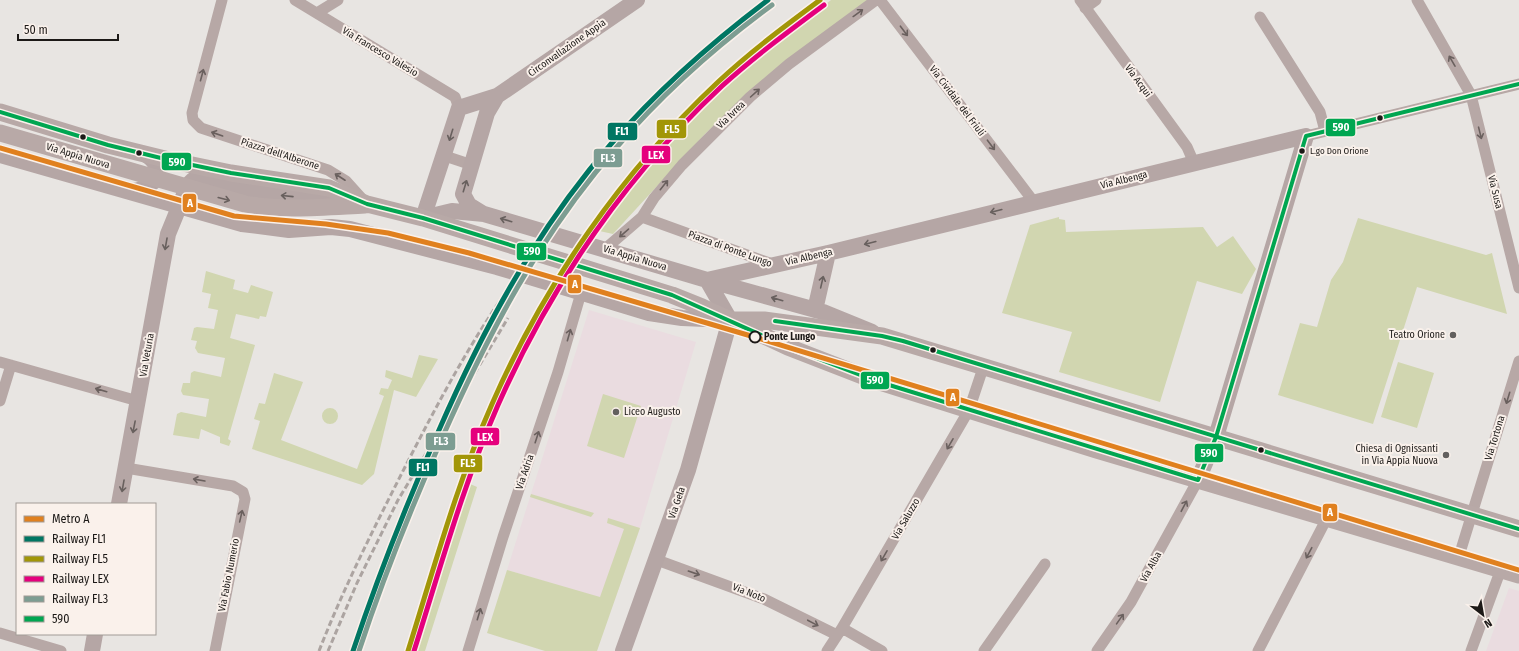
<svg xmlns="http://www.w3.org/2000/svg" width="1519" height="651" font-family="'Fira Sans Condensed',sans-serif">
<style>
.education{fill:#eadce0}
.green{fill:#d1d6b0}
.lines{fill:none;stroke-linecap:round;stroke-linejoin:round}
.street{stroke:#b7a8a6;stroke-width:11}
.secondary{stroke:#b5a6a5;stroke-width:16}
.primary{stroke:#b8a9a7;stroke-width:17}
.rail{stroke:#aca4a1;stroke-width:3;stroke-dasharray:6 3;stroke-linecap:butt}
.bus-1-casing{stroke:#faf1eb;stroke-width:7}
.bus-1{stroke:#00a651;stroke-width:4}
.rail-1-casing{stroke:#faf1eb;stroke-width:8}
.rail-2-casing{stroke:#faf1eb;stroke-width:8}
.rail-3-casing{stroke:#faf1eb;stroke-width:8}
.rail-4-casing{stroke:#faf1eb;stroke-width:8}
.rail-1{stroke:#007663;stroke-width:5}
.rail-2{stroke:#a29607;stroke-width:5}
.rail-3{stroke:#e5007d;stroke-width:5}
.rail-4{stroke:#7d9d92;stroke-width:5}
.metro-1-casing{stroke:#faf1eb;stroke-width:8}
.metro-1{stroke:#e0801e;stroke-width:5}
.oneway{stroke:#6a605e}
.oneway2{stroke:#68605e}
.oneway3{stroke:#6a615f}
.bus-dot{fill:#1c1917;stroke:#faf1eb;stroke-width:1.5}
.poi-dot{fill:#63605e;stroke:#faf1eb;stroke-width:1.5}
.stop-dot{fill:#faf1eb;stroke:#1c1917;stroke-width:2}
.labels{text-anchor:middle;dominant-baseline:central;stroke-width:4;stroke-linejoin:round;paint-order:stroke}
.bus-label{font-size:9px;fill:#1c1917;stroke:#faf1eb;text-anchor:start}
.street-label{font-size:10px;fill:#1c1917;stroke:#faf1eb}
.poi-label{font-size:10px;fill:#1c1917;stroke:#faf1eb;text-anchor:end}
.stop-label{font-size:10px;font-weight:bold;fill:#1c1917;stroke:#faf1eb;text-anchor:start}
.line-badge{stroke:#faf1eb;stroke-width:1.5}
.badge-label{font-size:11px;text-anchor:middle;font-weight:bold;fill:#fff}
</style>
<rect width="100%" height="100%" fill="#e8e5e2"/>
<path class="education" d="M 589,310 L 696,342 L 640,528 L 614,602 L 507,570 Z
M 1509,588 L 1519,591 L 1519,651 L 1486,651 Z"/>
<path class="green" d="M 831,0 L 868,0 L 762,81 L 706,133 L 613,234 L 595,230 C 634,183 672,136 716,94 C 752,60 792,30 831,0 Z
M 1059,217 L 1059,219 L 1065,220 L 1066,232 L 1203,227 L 1217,247 L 1233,236 L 1256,269 L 1242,294 L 1197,281 L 1160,402 L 1059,372 L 1072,332 L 1002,313 L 1030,225 Z
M 1358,218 L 1486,255 L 1492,253 L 1507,314 L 1417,287 L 1373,424 L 1278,395 L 1300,323 L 1317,327 L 1331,280 L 1343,262 Z
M 206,271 L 235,280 L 233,289 L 248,293 L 251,285 L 273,292 L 266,317 L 260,316 L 259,319 L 236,314 L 230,338 L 255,345 L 228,439 L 231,441 L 229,446 L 220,443 L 220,437 L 201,429 L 199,439 L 173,435 L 177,414 L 181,412 L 206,417 L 209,399 L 183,395 L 181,391 L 183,383 L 190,383 L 191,373 L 194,371 L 221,377 L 225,358 L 198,353 L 195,348 L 197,341 L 191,340 L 194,328 L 197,327 L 214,329 L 218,310 L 208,308 L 211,294 L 202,292 Z
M 419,355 L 438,359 L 416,397 L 394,390 L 374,474 L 362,485 L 252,449 L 260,421 L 254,419 L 259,403 L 265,404 L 274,373 L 303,382 L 281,440 L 357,469 L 384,396 L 379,394 L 381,388 L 388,389 L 392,380 L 385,377 L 386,370 L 412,378 Z
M 1398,362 L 1434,373 L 1417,428 L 1381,417 Z
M 603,394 L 641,406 L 624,458 L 587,446 Z
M322 416a8 8 0 1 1 16 0a8 8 0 1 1-16 0Z
M 468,483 L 477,487 L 425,651 L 415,651 L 439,576 L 437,574 Z
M 531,494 L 594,513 L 591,517 L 530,497 Z
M 608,518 L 640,528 L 597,651 L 545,651 L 487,633 L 507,570 L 600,597 L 624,529 L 607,523 Z"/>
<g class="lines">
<path class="street" d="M 222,0 L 192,113 L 193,120 L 201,128 L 328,170 L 346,181 L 364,201
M 295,0 L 455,97 L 459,108
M 880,0 L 1034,202
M 1080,0 L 1187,147 L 1194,163
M 1417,0 L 1471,95 L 1519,288
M 1085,8 L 1096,0
M 317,13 L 338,0
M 1260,17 L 1320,112 L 1325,131
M 1306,136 L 1519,84
M 445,156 L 472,165
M 642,217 L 775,265
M 605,249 L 642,217 L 654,198 L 682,165 L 750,97 L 789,64 L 876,0
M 0,362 L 138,401
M 0,401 L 11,365
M 126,468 L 233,486 L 243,492 L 245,499 L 215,651
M 1459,556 L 1519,361
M 657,560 L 764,599 L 837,635
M 842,628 L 969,410 L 984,365
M 0,633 L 61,651
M 468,651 L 503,537 L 558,372 L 581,293
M 827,651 L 842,628 L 882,651
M 984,651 L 1045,564
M 1097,651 L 1131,602 L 1198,480
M 1258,651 L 1327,518
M 1471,651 L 1501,569"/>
<path class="secondary" d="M 0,155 L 242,224 L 289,230 L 331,227 L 350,229 L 497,267 L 649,313 L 682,318 L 730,320
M 127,191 C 139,192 148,188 156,179 C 158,168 156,161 146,155
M 482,213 L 469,205 L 463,194 L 487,113 L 497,96
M 423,218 L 452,211 L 484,214 L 707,280 L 823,312 L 872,332
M 423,218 L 459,108 L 497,96 L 637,0
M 707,280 L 828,253 L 1306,136 L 1216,437 L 1198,480
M 815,310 L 828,253
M 119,504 L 168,234 L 188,185 L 193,180 L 199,178 L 260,192 L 340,201
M 92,651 L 95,634
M 623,651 L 688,470 L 730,320 L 707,280"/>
<path class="primary" d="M 0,112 L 108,145 L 173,161 L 231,173 L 329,188 L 367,204 L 423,218 L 672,295 L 702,307 L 788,347 L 873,380 L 1096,450 L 1519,575
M 0,133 L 245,204 C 284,211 325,207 365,205
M 733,320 L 764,320 L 882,336 L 1519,529"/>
<path class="rail" d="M 319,651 C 344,587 375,526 406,465 C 438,403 468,346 508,289
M 328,651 L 357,583 L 398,500 L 508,318"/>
<defs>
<path id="bus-1" d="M 0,112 L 108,145 L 173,161 L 231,173 L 329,188 L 367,204 L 423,218 L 672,295 L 788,347 L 873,380 L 1198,480 L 1216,437 L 1306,136 L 1519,84
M 775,321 L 882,336 L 903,341 L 1519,529"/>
</defs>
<use href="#bus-1" class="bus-1-casing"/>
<use href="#bus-1" class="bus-1"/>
<defs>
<path id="rail-1" d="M 353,651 C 378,576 407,503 439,430 C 484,327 537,229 611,144 C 658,90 711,43 768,0"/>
<path id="rail-2" d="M 408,651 C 434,568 457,483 492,404 C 545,283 622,172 718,82 C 750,52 785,26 820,0"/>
<path id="rail-3" d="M 414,651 C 440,569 463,485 498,405 C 551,285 626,176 722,86 C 754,57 789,31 824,5"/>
<path id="rail-4" d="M 359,651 C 383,578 412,506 443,436 C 489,332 541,234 616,148 C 662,94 715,47 772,5"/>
</defs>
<use href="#rail-1" class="rail-1-casing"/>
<use href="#rail-2" class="rail-2-casing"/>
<use href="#rail-3" class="rail-3-casing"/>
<use href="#rail-4" class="rail-4-casing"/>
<use href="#rail-1" class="rail-1"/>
<use href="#rail-2" class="rail-2"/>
<use href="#rail-3" class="rail-3"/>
<use href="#rail-4" class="rail-4"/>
<defs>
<path id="metro-1" d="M 0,148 L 234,216 L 326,224 L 388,233 L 469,253 L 751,336 L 1519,570"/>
</defs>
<use href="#metro-1" class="metro-1-casing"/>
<use href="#metro-1" class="metro-1"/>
</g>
<defs><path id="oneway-shaft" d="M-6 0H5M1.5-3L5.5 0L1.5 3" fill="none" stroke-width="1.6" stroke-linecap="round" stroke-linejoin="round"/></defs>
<g class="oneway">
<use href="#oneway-shaft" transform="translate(858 13) rotate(-36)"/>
<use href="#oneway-shaft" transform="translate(904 31) rotate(53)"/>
<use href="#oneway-shaft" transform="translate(1452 61) rotate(-120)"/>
<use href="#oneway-shaft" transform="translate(202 75) rotate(-75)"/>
<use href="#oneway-shaft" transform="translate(755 93) rotate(-42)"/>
<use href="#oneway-shaft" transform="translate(1480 133) rotate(76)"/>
<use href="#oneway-shaft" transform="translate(217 134) rotate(-161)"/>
<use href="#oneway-shaft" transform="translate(991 145) rotate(53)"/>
<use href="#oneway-shaft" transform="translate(340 177) rotate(-147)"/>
<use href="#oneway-shaft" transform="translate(664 185) rotate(-51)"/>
<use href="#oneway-shaft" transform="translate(624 233) rotate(139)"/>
<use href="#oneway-shaft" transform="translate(569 335) rotate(-74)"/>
<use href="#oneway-shaft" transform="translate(101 390) rotate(-164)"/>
<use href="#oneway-shaft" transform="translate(1508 398) rotate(107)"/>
<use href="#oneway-shaft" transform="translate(537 437) rotate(-72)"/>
<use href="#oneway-shaft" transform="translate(950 444) rotate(120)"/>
<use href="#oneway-shaft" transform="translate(199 480) rotate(-170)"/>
<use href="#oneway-shaft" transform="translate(1184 506) rotate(-62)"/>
<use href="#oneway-shaft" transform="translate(241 516) rotate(-77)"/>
<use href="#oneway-shaft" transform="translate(1309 553) rotate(118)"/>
<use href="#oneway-shaft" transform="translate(884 556) rotate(120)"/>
<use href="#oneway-shaft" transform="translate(694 573) rotate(19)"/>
<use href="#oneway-shaft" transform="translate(479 614) rotate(-73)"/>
<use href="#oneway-shaft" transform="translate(1120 619) rotate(-55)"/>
<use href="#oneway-shaft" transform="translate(813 623) rotate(28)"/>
</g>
<g class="oneway2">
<use href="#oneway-shaft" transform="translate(451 135) rotate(107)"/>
<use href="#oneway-shaft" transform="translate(465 186) rotate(-73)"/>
<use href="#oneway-shaft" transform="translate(287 196) rotate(-174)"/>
<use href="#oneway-shaft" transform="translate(996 211) rotate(166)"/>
<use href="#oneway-shaft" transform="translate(506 220) rotate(-164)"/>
<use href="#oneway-shaft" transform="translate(870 243) rotate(166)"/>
<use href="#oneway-shaft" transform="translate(166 244) rotate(100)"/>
<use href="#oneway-shaft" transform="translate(822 282) rotate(-77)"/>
<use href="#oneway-shaft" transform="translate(777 299) rotate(-164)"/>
<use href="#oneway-shaft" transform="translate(134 427) rotate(101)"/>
<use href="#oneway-shaft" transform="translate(123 486) rotate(100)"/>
</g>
<use class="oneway3" href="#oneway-shaft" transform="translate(224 199) rotate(15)"/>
<g class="bus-dot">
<circle cx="1380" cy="118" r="3.5"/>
<circle cx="83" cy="137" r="3.5"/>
<circle cx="1302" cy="151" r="3.5"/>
<circle cx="139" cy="153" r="3.5"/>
<circle cx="933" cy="350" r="3.5"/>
<circle cx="1261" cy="450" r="3.5"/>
</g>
<g class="poi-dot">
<circle cx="1453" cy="335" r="4"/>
<circle cx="616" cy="412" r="4"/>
<circle cx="1446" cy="455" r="4"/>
</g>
<circle class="stop-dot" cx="755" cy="337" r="5.5"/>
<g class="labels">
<g class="bus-label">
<text x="1310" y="151">L.go Don Orione</text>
</g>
<g class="street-label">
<text transform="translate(567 48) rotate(-35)">Circonvallazione Appia</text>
<text transform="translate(380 52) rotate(31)">Via Francesco Valesio</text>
<text transform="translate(1138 81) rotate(54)">Via Acqui</text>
<text transform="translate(957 101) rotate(53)">Via Cividale del Friuli</text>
<text transform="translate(731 115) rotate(-44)">Via Ivrea</text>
<text transform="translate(280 154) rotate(18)">Piazza dell'Alberone</text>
<text transform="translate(78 156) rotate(17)">Via Appia Nuova</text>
<text transform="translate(1124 180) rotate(-14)">Via Albenga</text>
<text transform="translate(1495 192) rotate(76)">Via Susa</text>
<text transform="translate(730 249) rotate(20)">Piazza di Ponte Lungo</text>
<text transform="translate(809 257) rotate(-13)">Via Albenga</text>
<text transform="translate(635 258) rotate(17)">Via Appia Nuova</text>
<text transform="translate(147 355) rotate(-80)">Via Veturia</text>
<text transform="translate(1495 438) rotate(-73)">Via Tortona</text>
<text transform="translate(525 472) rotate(-71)">Via Adria</text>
<text transform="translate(677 503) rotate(-71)">Via Gela</text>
<text transform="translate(906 519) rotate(-60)">Via Saluzzo</text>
<text transform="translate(1151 567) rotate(-61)">Via Alba</text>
<text transform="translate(229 575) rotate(-79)">Via Fabio Numerio</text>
<text transform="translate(749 593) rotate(22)">Via Noto</text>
</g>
<g class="poi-label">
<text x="1445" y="335">Teatro Orione</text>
<text x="624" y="412" text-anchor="start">Liceo Augusto</text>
<text x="1438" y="449">Chiesa di Ognissanti<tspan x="1438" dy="12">in Via Appia Nuova</tspan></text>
</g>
<g class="stop-label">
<text x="764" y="337">Ponte Lungo</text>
</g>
</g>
<g class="line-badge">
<rect x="1325" y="118" width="31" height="19" rx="4" fill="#00a651"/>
<rect x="656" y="119" width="31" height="20" rx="4" fill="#a29607"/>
<rect x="607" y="122" width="31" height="19" rx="4" fill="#007663"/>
<rect x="641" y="145" width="30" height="19" rx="4" fill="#e5007d"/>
<rect x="593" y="148" width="30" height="20" rx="4" fill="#7d9d92"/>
<rect x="161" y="152" width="31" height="19" rx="4" fill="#00a651"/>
<rect x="182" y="193" width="15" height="20" rx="4" fill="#e0801e"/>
<rect x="516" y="242" width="31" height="19" rx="4" fill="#00a651"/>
<rect x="567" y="274" width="15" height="20" rx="4" fill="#e0801e"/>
<rect x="860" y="371" width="30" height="19" rx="4" fill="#00a651"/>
<rect x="945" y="388" width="15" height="19" rx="4" fill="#e0801e"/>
<rect x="470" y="427" width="30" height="19" rx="4" fill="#e5007d"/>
<rect x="425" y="432" width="31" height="19" rx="4" fill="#7d9d92"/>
<rect x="1194" y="443" width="30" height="20" rx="4" fill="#00a651"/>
<rect x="453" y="454" width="30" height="19" rx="4" fill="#a29607"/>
<rect x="408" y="458" width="30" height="19" rx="4" fill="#007663"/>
<rect x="1322" y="503" width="16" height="19" rx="4" fill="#e0801e"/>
</g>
<g class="badge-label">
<text x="1341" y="131">590</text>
<text x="672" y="133">FL5</text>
<text x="622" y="135">FL1</text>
<text x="656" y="159">LEX</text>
<text x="608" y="162">FL3</text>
<text x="177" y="166">590</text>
<text x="190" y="207">A</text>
<text x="532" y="255">590</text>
<text x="575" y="288">A</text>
<text x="875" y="384">590</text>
<text x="953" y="401">A</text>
<text x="485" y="441">LEX</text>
<text x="441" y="445">FL3</text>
<text x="1209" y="457">590</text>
<text x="468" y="467">FL5</text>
<text x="423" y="471">FL1</text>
<text x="1330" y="516">A</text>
</g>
<rect x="16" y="503" width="140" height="132" fill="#faf1eb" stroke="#a19b96"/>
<rect x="24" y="516" width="20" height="6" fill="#e0801e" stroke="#a19b96"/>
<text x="52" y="523" font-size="12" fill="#1c1917">Metro A</text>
<rect x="24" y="536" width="20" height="6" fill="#007663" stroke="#a19b96"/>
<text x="52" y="543" font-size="12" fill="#1c1917">Railway FL1</text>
<rect x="24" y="556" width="20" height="6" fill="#a29607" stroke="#a19b96"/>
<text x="52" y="563" font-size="12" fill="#1c1917">Railway FL5</text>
<rect x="24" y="576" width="20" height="6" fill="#e5007d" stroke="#a19b96"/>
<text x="52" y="583" font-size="12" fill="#1c1917">Railway LEX</text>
<rect x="24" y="596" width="20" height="6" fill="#7d9d92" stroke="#a19b96"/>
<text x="52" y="603" font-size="12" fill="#1c1917">Railway FL3</text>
<rect x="24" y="616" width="20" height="6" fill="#00a651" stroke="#a19b96"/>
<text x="52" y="623" font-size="12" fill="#1c1917">590</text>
<g transform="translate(1483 615) rotate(149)" stroke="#faf1eb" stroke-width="3" paint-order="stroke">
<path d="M0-3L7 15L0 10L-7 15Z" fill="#1c1917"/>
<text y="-6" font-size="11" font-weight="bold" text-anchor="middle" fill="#1c1917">N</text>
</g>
<path d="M18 34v6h100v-6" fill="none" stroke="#1c1917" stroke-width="2"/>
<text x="24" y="34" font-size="12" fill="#1c1917" stroke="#faf1eb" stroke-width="3" paint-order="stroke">50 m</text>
</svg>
